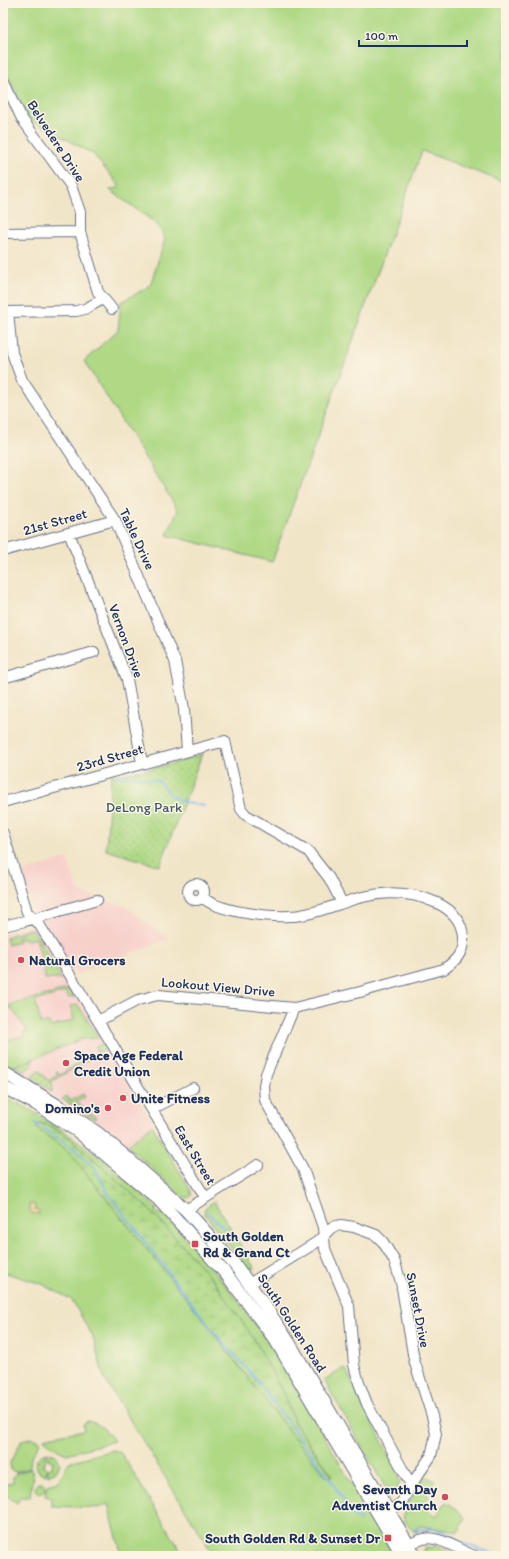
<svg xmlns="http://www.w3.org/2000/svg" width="509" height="1559" font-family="Itim,sans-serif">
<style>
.built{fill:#f7d0ca}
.grass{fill:#afd985;stroke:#658472;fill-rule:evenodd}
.wetland{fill:url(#wetland-marsh);stroke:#658472}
.sand{fill:url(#sand-dots);stroke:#84847e}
.park{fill:url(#park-dots);stroke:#658472}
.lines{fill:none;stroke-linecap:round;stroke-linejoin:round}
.stream{stroke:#7db3ec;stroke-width:2}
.minor-casing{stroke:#666f83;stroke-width:12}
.major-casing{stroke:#666f83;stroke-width:14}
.minor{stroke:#fff;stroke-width:10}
.major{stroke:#fff;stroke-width:12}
.poi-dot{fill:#d1495b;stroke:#fcf5e5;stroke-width:1.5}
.labels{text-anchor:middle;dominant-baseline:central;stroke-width:3;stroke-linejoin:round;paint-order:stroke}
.street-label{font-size:14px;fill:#1b2f5e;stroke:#fcf5e5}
.park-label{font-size:14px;fill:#405a68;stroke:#fcf5e5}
.poi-label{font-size:14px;font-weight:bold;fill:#1b2f5e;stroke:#fcf5e5;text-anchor:start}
</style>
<defs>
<pattern id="wetland-marsh" width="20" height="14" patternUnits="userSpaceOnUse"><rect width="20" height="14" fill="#afd985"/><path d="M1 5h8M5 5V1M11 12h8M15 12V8" fill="none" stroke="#96bb75"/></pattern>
<pattern id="sand-dots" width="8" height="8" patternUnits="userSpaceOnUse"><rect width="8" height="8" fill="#eeda9e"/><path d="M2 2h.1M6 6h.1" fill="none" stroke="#ccbb8a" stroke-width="1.8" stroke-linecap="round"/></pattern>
<pattern id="park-dots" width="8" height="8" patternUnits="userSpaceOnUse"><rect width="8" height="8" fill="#afd985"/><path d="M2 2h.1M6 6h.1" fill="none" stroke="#96bb75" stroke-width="1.8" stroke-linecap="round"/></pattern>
</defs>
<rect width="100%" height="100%" fill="#fcf5e5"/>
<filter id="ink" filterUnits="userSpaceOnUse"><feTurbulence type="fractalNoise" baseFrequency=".025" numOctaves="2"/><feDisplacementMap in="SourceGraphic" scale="8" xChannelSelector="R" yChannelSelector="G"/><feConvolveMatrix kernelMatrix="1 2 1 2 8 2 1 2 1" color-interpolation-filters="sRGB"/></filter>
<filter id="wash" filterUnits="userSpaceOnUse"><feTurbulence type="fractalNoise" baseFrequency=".012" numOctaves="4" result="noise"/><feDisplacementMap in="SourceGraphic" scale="16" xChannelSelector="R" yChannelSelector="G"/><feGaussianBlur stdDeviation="0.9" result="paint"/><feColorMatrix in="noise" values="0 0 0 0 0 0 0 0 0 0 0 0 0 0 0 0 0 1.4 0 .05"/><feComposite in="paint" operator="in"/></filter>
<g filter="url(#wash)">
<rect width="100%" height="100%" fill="#f1e5c8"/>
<path class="built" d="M 67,858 L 78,891 L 124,906 L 168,939 L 77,974 L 33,908 L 22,873 Z
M 32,926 L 36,929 L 153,1123 L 125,1148 L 73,1108 L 3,1067 L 3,934 Z"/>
<path class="grass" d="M 3,3 L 506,3 L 506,183 L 422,151 L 272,562 L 167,535 L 178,510 L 84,361 L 118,330 L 121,302 L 150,286 L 165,239 L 158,225 L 110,190 L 120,187 L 93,154 L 28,118 L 3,66 Z
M 16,933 L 19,942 L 8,945 L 6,938 Z
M 67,989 L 70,990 L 74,997 L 68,998 L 66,992 L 35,1001 L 41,1023 L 49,1022 L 51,1027 L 74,1020 L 70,1006 L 78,1005 L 99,1038 L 83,1039 L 15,1066 L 3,1064 L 3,1041 L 24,1036 L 23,1033 L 27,1030 L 11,1008 L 6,1011 L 7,1006 Z
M 83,1094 L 85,1097 L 72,1105 L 62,1099 L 66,1096 L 70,1101 Z
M 3,1096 C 61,1123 111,1165 157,1209 L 155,1211 L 159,1214 L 161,1212 C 187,1239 212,1267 235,1297 C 284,1360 321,1432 361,1500 L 360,1501 L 364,1505 L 394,1556 L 214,1556 L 104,1378 L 93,1337 L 72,1300 L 42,1284 L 3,1272 ZM 39,1123 L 49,1125 L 70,1138 L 150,1210 L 214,1281 L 284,1395 L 295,1424 L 332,1475 L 291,1434 L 199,1314 L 68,1151 L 38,1129 Z
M 78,1104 L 88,1111 L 89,1113 L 97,1118 L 94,1120 L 75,1106 Z
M 152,1125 L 190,1189 L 192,1195 L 189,1198 L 183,1197 L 127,1146 Z
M 214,1201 L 255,1269 L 247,1268 L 204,1213 L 205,1208 Z
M 345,1368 L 397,1471 C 400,1482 401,1487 392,1495 L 389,1494 L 324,1380 Z
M 88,1421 C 100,1423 107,1431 114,1441 L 67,1454 C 61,1452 46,1444 44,1438 L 48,1437 L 84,1430 L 83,1424 Z
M 31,1438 L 38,1440 L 40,1443 L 31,1457 L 30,1468 L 15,1472 L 11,1470 L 10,1463 L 22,1440 Z
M 113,1450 L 120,1452 L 123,1456 L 184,1556 L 122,1556 L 108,1504 L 98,1508 L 51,1506 L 51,1498 L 45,1496 L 47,1485 L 58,1482 L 69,1462 Z
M 31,1469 L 33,1473 L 30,1497 L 21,1497 L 17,1503 L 3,1493 L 3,1485 L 13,1482 L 13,1477 L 16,1473 Z
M 426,1477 L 436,1481 L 430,1490 L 427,1489 L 425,1493 L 429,1496 L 422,1507 L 436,1516 L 446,1502 L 457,1509 L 465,1518 L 458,1532 L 421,1526 L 416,1528 L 418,1532 L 414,1532 L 403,1518 L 409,1502 Z
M35 1488a5 5 0 1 1 10 0a5 5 0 1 1-10 0Z
M 435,1544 L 458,1556 L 425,1556 L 423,1550 L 424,1548 L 434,1547 Z"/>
<path class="wetland" d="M 39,1123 L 49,1125 L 70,1138 L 150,1210 L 214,1281 L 256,1342 L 284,1395 L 295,1424 L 332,1476 L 327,1477 L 291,1434 L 199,1314 L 68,1151 L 38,1129 L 36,1125 Z"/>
<path class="sand" d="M 30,1204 L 35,1205 L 35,1209 L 39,1211 L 39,1214 L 31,1213 L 29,1206 Z"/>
<path class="park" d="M 202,754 L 160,866 L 106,850 L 111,775 C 142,772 173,765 202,754 Z
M 31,929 L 34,931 L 62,979 L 45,979 L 43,973 L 45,972 L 36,938 L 25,941 L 24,938 L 20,939 L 18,933 Z
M 102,1044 L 107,1048 L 51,1082 L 53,1087 L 52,1092 L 31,1077 L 39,1071 L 41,1072 L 48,1081 L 58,1075 L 56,1071 L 60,1075 L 79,1063 L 72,1052 L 77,1050 L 84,1060 L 98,1052 L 95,1047 Z
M 33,1059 L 32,1066 L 23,1071 L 21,1069 L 12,1067 Z
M 46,1452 L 56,1455 L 60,1463 L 57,1471 L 48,1475 L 48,1469 L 52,1467 L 53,1462 L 48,1459 Z
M 44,1453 L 46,1459 L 43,1465 L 47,1469 L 46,1475 L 39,1472 C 34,1464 36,1457 44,1453 Z"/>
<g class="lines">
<path class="stream" d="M 115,776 L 140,777 L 159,781 L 171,796 L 186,803 L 204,806
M 35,1123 L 73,1148 L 95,1168 L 108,1193 L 213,1331 L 256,1379 L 330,1479 L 355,1518 L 361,1520
M 207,1212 L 225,1229 L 233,1242
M 414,1530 L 432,1529 L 445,1532 L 465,1544 L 498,1556"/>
</g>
</g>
<g filter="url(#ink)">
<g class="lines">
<defs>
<path id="minor" d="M 3,78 L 22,119 L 71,186 L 80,212 L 80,232 L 98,292 L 112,309
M 3,233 L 80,232
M 3,312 L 76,311 L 85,309 L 103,299
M 8,312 L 12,353 L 22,380 L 115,520 L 175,661 L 184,709 L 187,751
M 69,533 L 127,679 L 142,763
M 3,551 L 115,520
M 3,678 L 94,652
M 3,802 L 225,741 L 241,809 L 246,815 L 308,851 L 329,878 L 342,903
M 3,833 L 27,912 L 39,924 L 205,1197
M188 892a8 8 0 1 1 16 0a8 8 0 1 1-16 0Z
M 3,926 L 25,921 L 97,900
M 294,1008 L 266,1074 L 264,1086 L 265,1100 L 303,1169 L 323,1227 L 325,1249 L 349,1306 L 354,1365 L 359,1383 L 367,1404 L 411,1485
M 98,1021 L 138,1000 L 158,995 L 294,1008 L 360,992 L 444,969 C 456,961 464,952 463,937 C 462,920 452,910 437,903 C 404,888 372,892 340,904 C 324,909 306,916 290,916 C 268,917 218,912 202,897
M 152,1109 L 193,1088
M 186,1210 L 258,1165
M 249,1284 L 317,1242 L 332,1227 L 341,1225 L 354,1227 L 376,1235 L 383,1242 L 394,1260 L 401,1282 L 414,1360 L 432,1416 L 436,1434 L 431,1456 L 411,1485 L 402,1502 L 383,1516
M 402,1549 C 435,1527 443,1544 475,1556"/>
<path id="major" d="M 3,1072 L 60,1107 L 99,1134 L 125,1156 L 186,1210 L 236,1266 L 265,1306 L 290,1344 L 415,1556
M 3,1087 L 36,1104 L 77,1131 L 158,1199 L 226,1274 L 276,1341 L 403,1556"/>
</defs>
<use href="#minor" class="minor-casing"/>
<use href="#major" class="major-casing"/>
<use href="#minor" class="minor"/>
<use href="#major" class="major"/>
</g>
</g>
<g class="poi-dot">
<circle cx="21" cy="960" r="4"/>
<circle cx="66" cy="1063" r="4"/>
<circle cx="123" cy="1098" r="4"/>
<circle cx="108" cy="1108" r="4"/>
<rect x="191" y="1240" width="8" height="8" rx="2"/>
<circle cx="445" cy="1497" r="4"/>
<rect x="384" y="1534" width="8" height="8" rx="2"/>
</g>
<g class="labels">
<g class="street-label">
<text transform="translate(56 141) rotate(57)">Belvedere Drive</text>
<text transform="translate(55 522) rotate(-16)">21st Street</text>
<text transform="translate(137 539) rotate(65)">Table Drive</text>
<text transform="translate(126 641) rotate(70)">Vernon Drive</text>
<text transform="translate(110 758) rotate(-16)">23rd Street</text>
<text transform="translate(218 987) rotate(5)">Lookout View Drive</text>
<text transform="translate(195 1155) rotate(59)">East Street</text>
<text transform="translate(418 1310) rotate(79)">Sunset Drive</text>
<text transform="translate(292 1323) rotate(57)">South Golden Road</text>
</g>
<g class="park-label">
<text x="144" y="807">DeLong Park</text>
</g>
<g class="poi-label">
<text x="29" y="960">Natural Grocers</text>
<text x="74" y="1055">Space Age Federal<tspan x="74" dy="16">Credit Union</tspan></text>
<text x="131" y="1098">Unite Fitness</text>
<text x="100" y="1108" text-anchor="end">Domino's</text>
<text x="203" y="1236">South Golden<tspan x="203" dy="16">Rd &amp; Grand Ct</tspan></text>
<text x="437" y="1489" text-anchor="end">Seventh Day<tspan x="437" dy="16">Adventist Church</tspan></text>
<text x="380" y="1538" text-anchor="end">South Golden Rd &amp; Sunset Dr</text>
</g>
</g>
<rect width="509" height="1559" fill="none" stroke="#fcf5e5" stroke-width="16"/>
<path d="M359 40v6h108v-6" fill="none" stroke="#1b2f5e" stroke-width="2"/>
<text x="365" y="40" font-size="12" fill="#1b2f5e" stroke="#fcf5e5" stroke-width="3" paint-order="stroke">100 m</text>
</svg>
